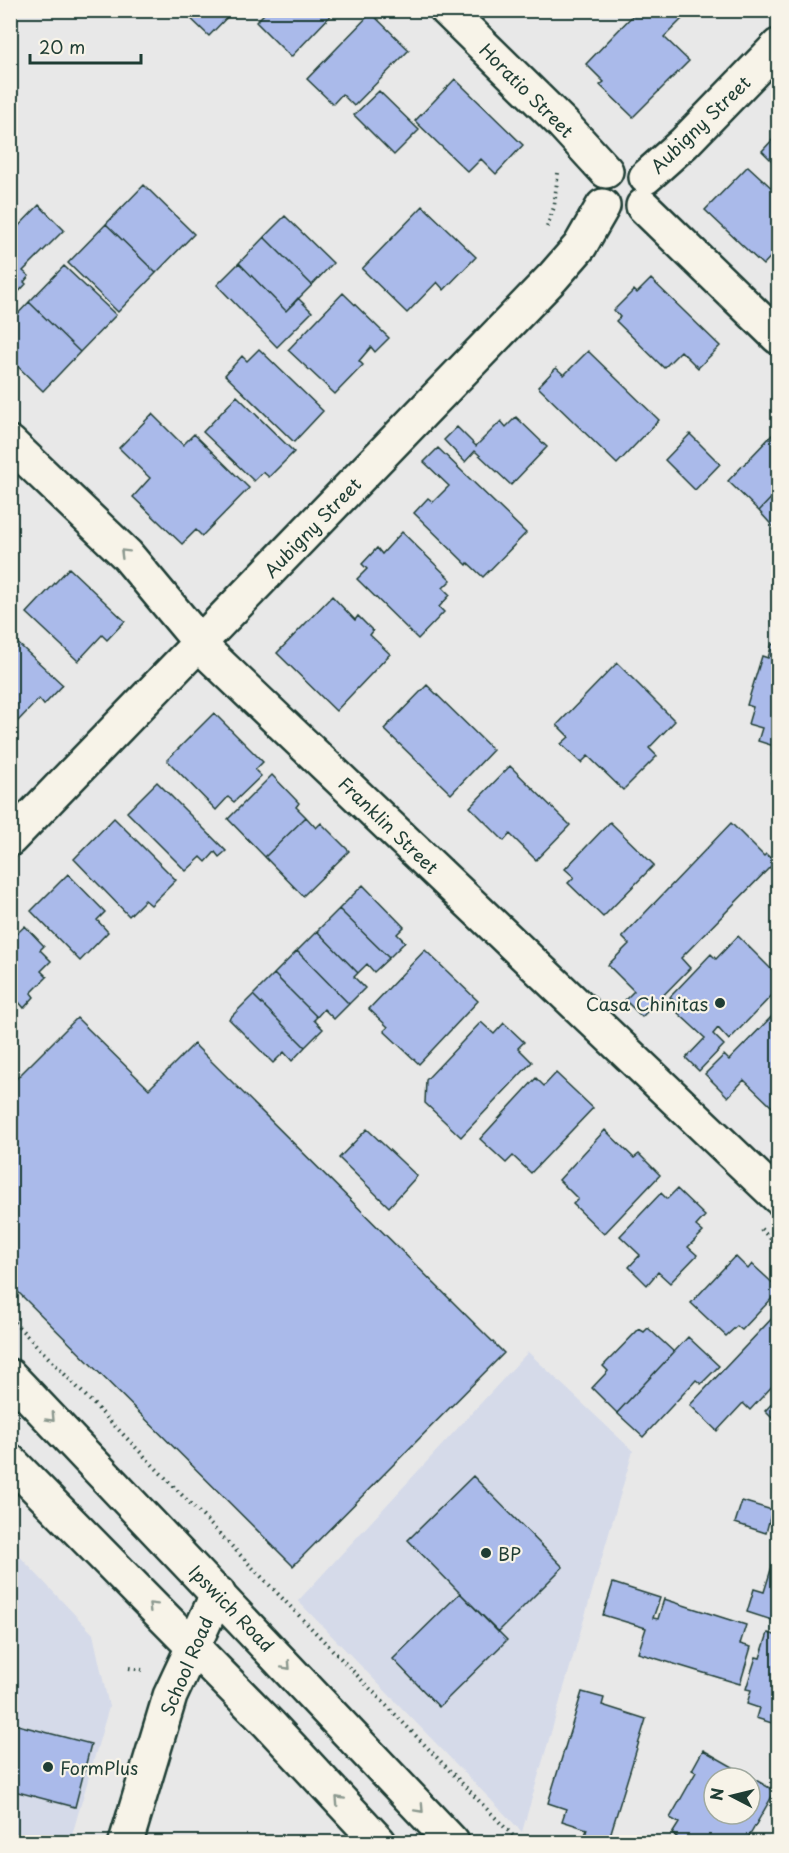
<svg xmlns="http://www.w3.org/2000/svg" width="789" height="1853" font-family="'Playpen Sans',sans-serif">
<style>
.built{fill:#d5dae9}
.building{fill:#aabaea;stroke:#1f3d34;stroke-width:1.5;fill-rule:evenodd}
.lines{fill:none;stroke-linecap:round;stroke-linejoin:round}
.minor-casing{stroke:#1f3d34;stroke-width:38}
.tertiary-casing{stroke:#1f3d34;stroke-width:38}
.trunk-casing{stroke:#1f3d34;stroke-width:38}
.path{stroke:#1f3d34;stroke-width:4;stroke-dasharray:1.5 4.5;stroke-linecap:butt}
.minor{stroke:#f7f3e8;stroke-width:33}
.tertiary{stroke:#f7f3e8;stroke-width:33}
.trunk{stroke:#f7f3e8;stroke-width:33}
.oneway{stroke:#8b988e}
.poi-dot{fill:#1f3d34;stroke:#f7f3e8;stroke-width:2}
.labels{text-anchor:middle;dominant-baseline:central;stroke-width:4.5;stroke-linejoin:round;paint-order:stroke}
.street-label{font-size:18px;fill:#1f3d34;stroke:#f7f3e8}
.poi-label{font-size:18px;fill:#1f3d34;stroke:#f7f3e8;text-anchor:start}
</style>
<rect width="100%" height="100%" fill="#e8e8e8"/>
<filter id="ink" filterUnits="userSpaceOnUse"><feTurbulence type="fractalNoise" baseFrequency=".0167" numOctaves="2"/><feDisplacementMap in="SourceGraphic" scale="12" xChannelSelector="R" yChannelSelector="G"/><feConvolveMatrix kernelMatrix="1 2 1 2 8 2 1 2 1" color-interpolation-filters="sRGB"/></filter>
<g filter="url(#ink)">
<path class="built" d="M 528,1352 L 633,1451 L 522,1832 L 298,1601 Z
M 10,1546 L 93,1634 L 109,1707 L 70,1842 L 11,1842 Z"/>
<path class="building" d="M 182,10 L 234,10 L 209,36 Z
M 268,10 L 336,10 L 291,57 L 256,22 Z
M 638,10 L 689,12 L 664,37 L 689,61 L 633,117 L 600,85 L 604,82 L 586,64 Z
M 371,13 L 409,50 L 354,106 L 342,94 L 333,104 L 307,79 Z
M 455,79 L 523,145 L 496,174 L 481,159 L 468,172 L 415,121 Z
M 379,91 L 419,130 L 394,155 L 354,115 Z
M 778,134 L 778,167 L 762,151 Z
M 748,166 L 775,191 L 778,191 L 778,249 L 763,265 L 705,210 Z
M 144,185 L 194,234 L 156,273 L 106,224 Z
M 39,205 L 64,230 L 23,271 L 29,276 L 24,282 L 26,284 L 10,301 L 10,235 Z
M 423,206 L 476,257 L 444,290 L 437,282 L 407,313 L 362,269 Z
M 285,216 L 333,263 L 312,285 L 264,237 Z
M 106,224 L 156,273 L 118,312 L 68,263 Z
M 264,237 L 312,285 L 286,311 L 239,263 Z
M 239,263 L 286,311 L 298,298 L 312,312 L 277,347 L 217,285 Z
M 64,266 L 116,315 L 80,352 L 29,302 Z
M 651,279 L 720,346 L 698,368 L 681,351 L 664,368 L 616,321 L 620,317 L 614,310 L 634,290 L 637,293 Z
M 343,293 L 389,338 L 375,352 L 371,347 L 359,361 L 363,365 L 335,394 L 288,350 Z
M 29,302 L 80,352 L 43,391 L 10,359 L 10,322 Z
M 259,349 L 323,411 L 294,442 L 225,375 L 242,356 L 247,361 Z
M 588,351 L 659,420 L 617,464 L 538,387 L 556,368 L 564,375 Z
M 237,396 L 294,452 L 269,477 L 263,472 L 254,481 L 203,432 Z
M 152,414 L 183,445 L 194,434 L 249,488 L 202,536 L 196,530 L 182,544 L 133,497 L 150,478 L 119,448 Z
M 516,417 L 547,447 L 511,485 L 475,451 L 465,462 L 444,440 L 457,427 L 476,446 L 501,421 L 506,427 Z
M 774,433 L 778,438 L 778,491 L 759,511 L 728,481 Z
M 690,434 L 720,464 L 695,490 L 665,460 Z
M 438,448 L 526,533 L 483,577 L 468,563 L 467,565 L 414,513 L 428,498 L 433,502 L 449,486 L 424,462 Z
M 778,491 L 778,532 L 759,511 Z
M 402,532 L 451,580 L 443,588 L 450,595 L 439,607 L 444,612 L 418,639 L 357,579 L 367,569 L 362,564 L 377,548 L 382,554 Z
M 69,568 L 125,621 L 107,640 L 102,635 L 78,661 L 27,613 Z
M 332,596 L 355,620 L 358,616 L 373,631 L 370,635 L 390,654 L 336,711 L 277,653 Z
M 10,636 L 63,685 L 44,705 L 39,699 L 16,723 L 10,718 Z
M 772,644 L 778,645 L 778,757 L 772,755 L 774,746 L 758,741 L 762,728 L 748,724 L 753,707 L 747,705 L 762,656 L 768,658 Z
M 617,663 L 675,721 L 649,748 L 657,756 L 623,790 L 588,756 L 581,763 L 561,744 L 569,737 L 557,725 Z
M 427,685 L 493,750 L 451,794 L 384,729 Z
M 214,713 L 263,762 L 255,770 L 261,776 L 234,802 L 228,797 L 216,810 L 167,760 Z
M 510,766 L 570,825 L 536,860 L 510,834 L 504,841 L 470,807 Z
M 272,775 L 299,803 L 296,807 L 306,817 L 265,857 L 228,819 Z
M 157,782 L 226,851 L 219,857 L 215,852 L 206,862 L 201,857 L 186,871 L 127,812 Z
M 306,817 L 316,828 L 321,823 L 349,851 L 303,896 L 265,857 Z
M 114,818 L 176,880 L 151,905 L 145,900 L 129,916 L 74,859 Z
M 610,822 L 654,865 L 603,917 L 568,883 L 574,877 L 565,869 Z
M 731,823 L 764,856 L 766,854 L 775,862 L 681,958 L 690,968 L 642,1017 L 625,1000 L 634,991 L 608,965 L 629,944 L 622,937 Z
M 68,874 L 105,912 L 97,920 L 108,932 L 80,961 L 31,911 Z
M 363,885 L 404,927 L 397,934 L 405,942 L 389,958 L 339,909 Z
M 339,909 L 389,958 L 374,972 L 367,964 L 358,973 L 317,931 Z
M 25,926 L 44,946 L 40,950 L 51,961 L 41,971 L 47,977 L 31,993 L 34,997 L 24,1008 L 18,1001 L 10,1009 L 10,940 Z
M 317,931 L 358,973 L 354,977 L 365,988 L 349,1004 L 297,951 Z
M 738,936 L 778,976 L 778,989 L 729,1040 L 718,1028 L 713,1034 L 724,1045 L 699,1071 L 686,1058 L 705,1038 L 678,1013 L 682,1009 L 670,997 L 711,954 L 716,959 Z
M 425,950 L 478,1001 L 419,1064 L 384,1031 L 388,1027 L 369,1009 Z
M 297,951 L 349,1004 L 334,1019 L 324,1009 L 317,1017 L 274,974 Z
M 274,974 L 317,1017 L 314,1020 L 323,1029 L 305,1047 L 253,995 Z
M 253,995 L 305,1047 L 292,1061 L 284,1052 L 273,1063 L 229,1019 Z
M 778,1010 L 778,1100 L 772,1107 L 744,1080 L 728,1097 L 705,1074 L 724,1055 L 729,1060 Z
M 77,1018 L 149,1089 L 194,1044 L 504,1353 L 293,1566 L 10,1284 L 10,1085 Z
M 481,1022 L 494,1034 L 504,1023 L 524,1042 L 518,1048 L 532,1062 L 461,1137 L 425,1103 L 426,1080 Z
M 556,1073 L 593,1108 L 531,1173 L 513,1156 L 506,1163 L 480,1139 L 536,1078 L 544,1086 Z
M 367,1129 L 417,1176 L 389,1207 L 339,1158 Z
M 605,1130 L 634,1158 L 639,1154 L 660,1175 L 604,1234 L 573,1204 L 578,1199 L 559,1180 Z
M 677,1189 L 705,1216 L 696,1226 L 703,1232 L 688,1247 L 697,1255 L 670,1283 L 658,1272 L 647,1285 L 629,1267 L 640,1255 L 620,1236 L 661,1193 L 667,1199 Z
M 735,1256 L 748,1269 L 752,1264 L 778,1288 L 778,1292 L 742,1330 L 737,1326 L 726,1336 L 691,1303 Z
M 778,1312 L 778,1380 L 750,1410 L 743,1403 L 717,1431 L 690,1405 Z
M 648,1328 L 674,1352 L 617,1413 L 592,1388 L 608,1371 L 603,1366 L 639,1329 L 644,1332 Z
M 688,1337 L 719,1366 L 701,1384 L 696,1380 L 643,1437 L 617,1413 Z
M 778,1391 L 778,1424 L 765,1411 L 778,1397 L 775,1395 Z
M 473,1476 L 563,1567 L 498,1632 L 408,1540 Z
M 742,1501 L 772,1510 L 766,1533 L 735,1523 Z
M 778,1547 L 778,1622 L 747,1612 L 754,1589 L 764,1592 Z
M 613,1583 L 660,1598 L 653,1618 L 658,1619 L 664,1599 L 746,1625 L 740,1644 L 751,1647 L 740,1684 L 638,1653 L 646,1628 L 603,1615 Z
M 460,1593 L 507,1640 L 439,1707 L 393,1659 Z
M 768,1633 L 778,1636 L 778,1725 L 756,1718 L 759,1708 L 747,1704 L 751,1690 L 746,1689 L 756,1657 L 760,1658 Z
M 582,1692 L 604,1698 L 602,1705 L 646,1719 L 608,1842 L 583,1842 L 587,1829 L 562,1821 L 566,1809 L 548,1803 Z
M 10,1723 L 91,1744 L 75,1807 L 10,1790 Z
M 703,1750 L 775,1791 L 746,1842 L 674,1842 L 677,1837 L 672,1834 L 679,1823 L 670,1818 L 696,1772 L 692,1770 ZM 714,1778 L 750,1778 L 750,1814 L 714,1814 Z"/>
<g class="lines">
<defs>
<path id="minor" d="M 447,10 L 563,124 L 606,171
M 646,177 L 684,143 L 778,46
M 643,206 L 778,337
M 10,443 L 127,555 L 212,657 L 778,1197
M 10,839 L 553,277 L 580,246 L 603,206"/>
<path id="tertiary" d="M 126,1842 L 170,1696 L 218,1593"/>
<path id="trunk" d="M 10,1376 L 452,1842
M 10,1461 L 269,1724 L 379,1842"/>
</defs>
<use href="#minor" class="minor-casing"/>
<use href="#tertiary" class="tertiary-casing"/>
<use href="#trunk" class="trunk-casing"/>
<path class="path" d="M 547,227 L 554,207 L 558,173
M 761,1229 L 778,1246
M 10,1318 L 519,1842
M 129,1668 L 142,1670"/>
<use href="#minor" class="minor"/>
<use href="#tertiary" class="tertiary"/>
<use href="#trunk" class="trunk"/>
</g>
<defs><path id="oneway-chevron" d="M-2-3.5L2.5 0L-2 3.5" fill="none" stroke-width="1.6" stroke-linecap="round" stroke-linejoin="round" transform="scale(1.5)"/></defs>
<g class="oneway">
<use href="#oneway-chevron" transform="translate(124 553) rotate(-135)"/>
<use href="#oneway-chevron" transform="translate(51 1418) rotate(47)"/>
<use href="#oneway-chevron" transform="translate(152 1606) rotate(-135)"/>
<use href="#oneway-chevron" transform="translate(287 1666) rotate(47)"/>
<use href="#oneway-chevron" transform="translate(339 1800) rotate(-133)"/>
<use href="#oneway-chevron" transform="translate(420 1809) rotate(47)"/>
</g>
</g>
<g class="poi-dot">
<circle cx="720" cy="1003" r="6"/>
<circle cx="486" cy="1553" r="6"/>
<circle cx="48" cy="1767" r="6"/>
</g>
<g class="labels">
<g class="street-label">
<text transform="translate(527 90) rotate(45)">Horatio Street</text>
<text transform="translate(700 124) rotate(-44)">Aubigny Street</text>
<text transform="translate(312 527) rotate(-46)">Aubigny Street</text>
<text transform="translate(389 825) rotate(44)">Franklin Street</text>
<text transform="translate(232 1608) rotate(46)">Ipswich Road</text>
<text transform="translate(186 1666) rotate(-67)">School Road</text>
</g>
<g class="poi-label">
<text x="708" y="1003" text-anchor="end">Casa Chinitas</text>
<text x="498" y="1553">BP</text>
<text x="60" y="1767">FormPlus</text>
</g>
</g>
<rect width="789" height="1853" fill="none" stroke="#f7f3e8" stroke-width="36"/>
<rect x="18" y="18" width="753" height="1817" fill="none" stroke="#1f3d34" stroke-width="2" filter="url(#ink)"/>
<g transform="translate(732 1796) rotate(277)"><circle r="28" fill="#f7f3e8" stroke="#a1aaa0" stroke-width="1.5"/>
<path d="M0-4.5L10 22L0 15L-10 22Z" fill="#1f3d34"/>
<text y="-9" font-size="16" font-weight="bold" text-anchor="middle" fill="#1f3d34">N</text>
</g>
<path d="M30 54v9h111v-9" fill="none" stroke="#1f3d34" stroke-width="3"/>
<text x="39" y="54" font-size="18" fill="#1f3d34" stroke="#f7f3e8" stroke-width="4.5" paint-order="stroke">20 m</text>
</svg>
